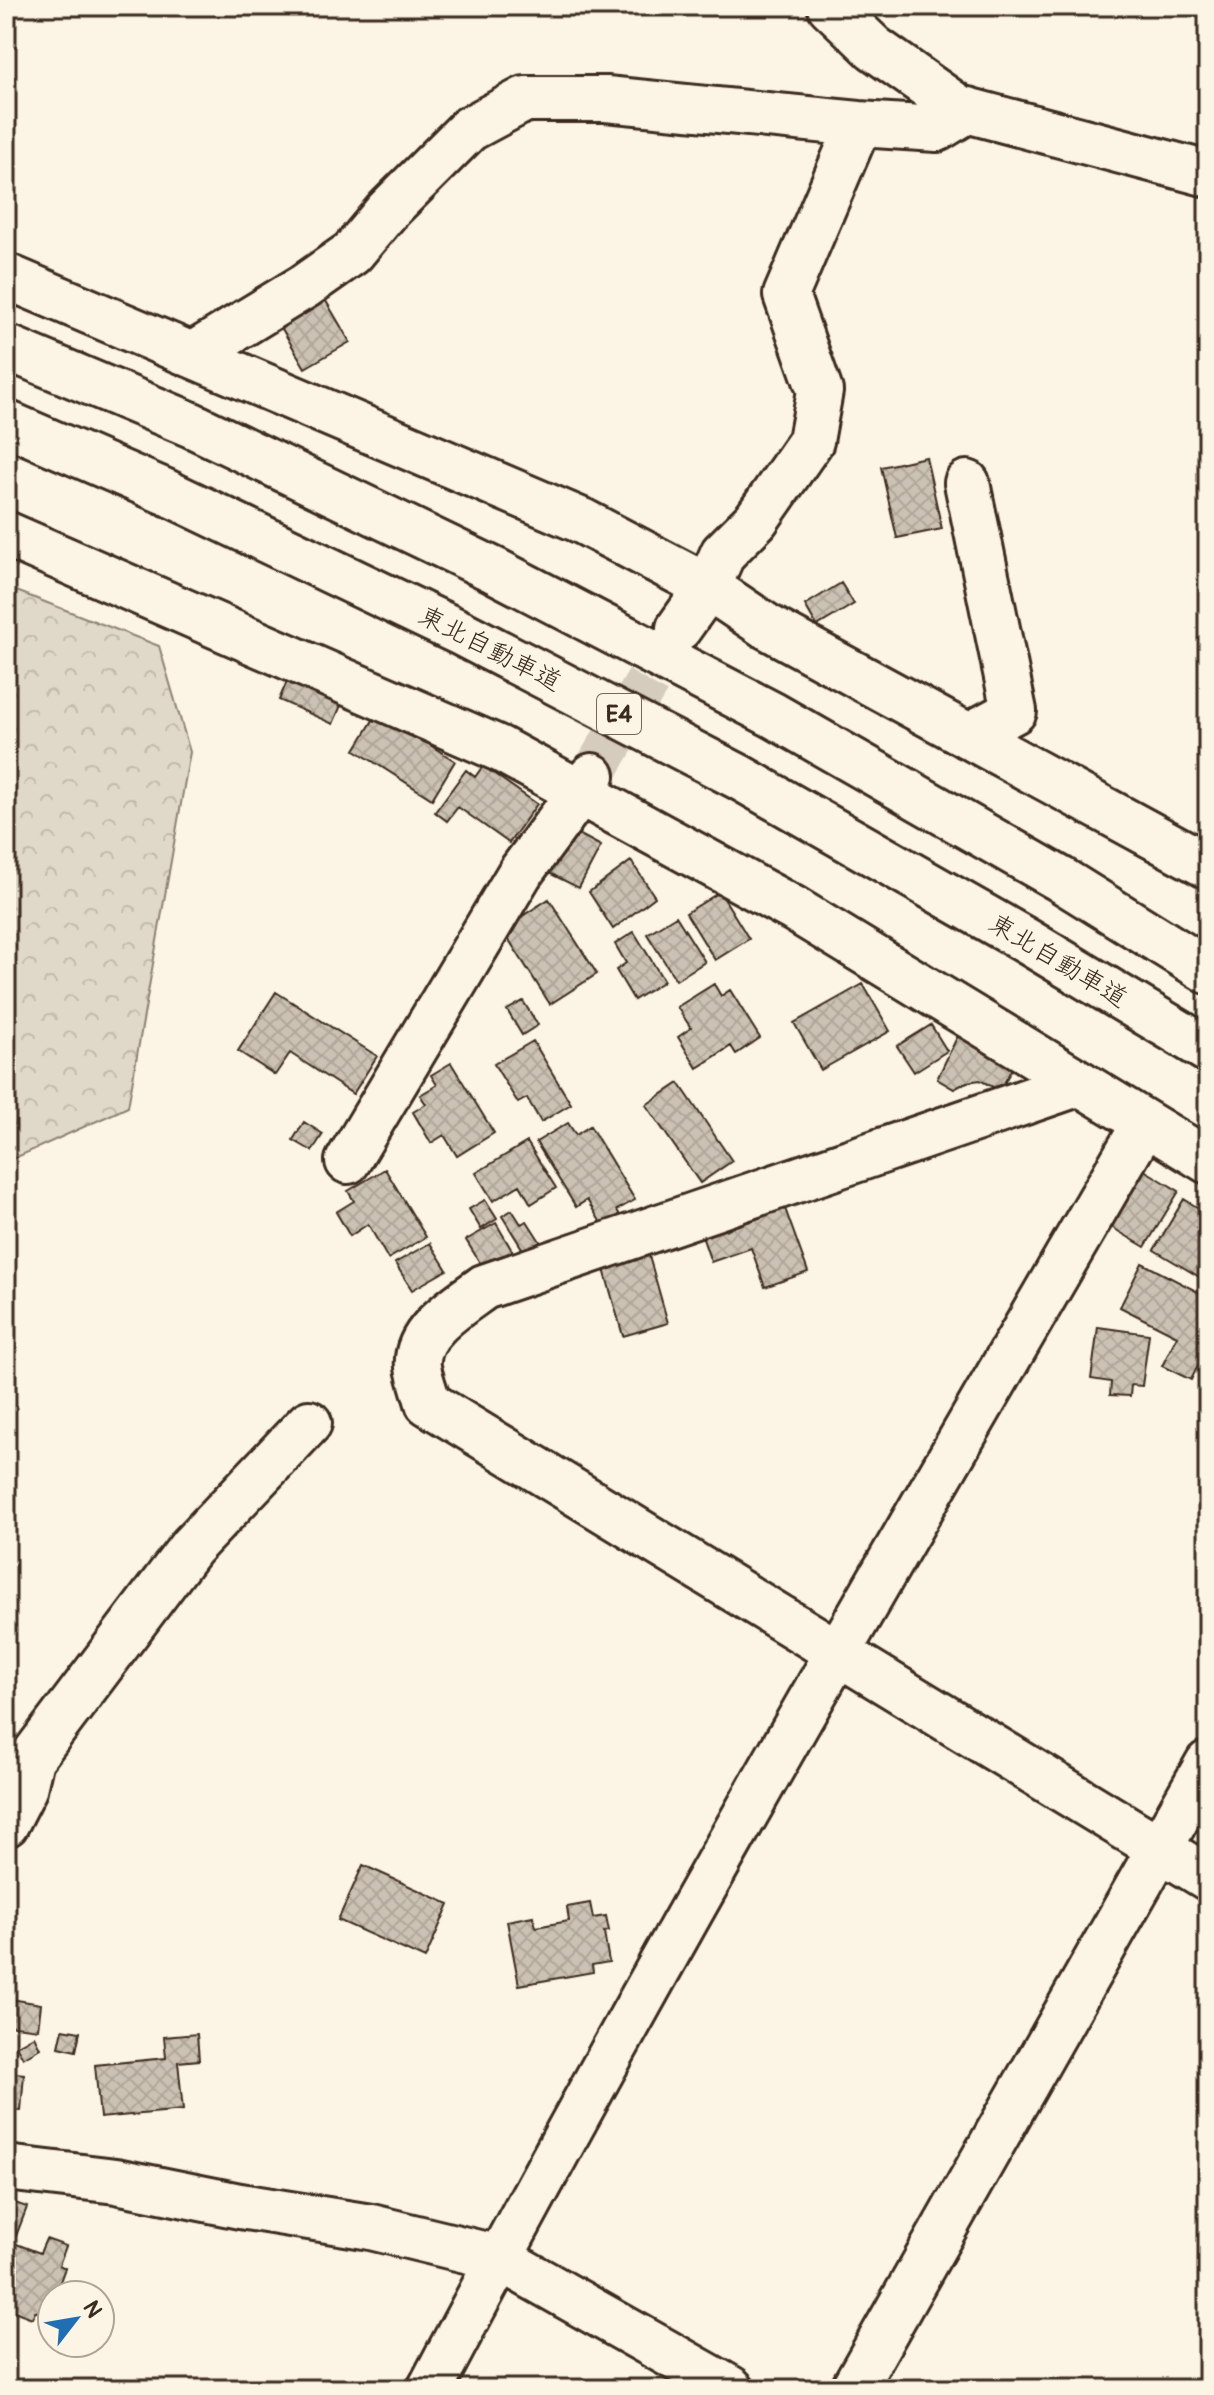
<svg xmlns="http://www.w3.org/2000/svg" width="1214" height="2395" font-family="Pangolin,'Klee One',sans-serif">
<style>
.forest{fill:url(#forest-crowns);stroke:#8e8173;stroke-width:2}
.building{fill:url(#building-cross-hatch);stroke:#3b2a1e;stroke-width:2}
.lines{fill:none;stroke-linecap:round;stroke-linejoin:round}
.street-tunnel{stroke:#d5ccbd;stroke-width:44;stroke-dasharray:44 22;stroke-linecap:butt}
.street-casing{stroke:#3b2a1e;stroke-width:50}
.highway-casing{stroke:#3b2a1e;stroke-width:50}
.street{stroke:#fcf5e5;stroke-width:44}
.highway{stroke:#fcf5e5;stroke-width:44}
.labels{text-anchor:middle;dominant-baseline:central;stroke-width:8;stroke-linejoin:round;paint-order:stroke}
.shield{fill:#fcf5e5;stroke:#75675a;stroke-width:2}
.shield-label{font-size:24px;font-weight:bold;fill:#3b2a1e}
.street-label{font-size:26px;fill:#3b2a1e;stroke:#fcf5e5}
</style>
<defs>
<pattern id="forest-crowns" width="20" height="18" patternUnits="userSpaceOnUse" patternTransform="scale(2)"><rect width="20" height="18" fill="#e0d8c8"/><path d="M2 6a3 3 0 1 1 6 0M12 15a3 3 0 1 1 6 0" fill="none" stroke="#c1baab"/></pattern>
<pattern id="building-cross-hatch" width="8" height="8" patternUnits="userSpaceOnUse" patternTransform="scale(2)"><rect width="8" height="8" fill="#ccc2b3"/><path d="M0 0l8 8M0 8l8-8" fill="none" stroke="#b0a79a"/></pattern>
</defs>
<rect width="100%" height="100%" fill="#fcf5e5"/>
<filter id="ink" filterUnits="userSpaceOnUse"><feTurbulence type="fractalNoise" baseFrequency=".0125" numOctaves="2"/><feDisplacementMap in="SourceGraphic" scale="16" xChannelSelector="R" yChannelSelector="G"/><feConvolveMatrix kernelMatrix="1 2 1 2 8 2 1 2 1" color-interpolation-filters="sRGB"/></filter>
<g filter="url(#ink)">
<path class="forest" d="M 6,587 L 159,646 L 190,752 L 128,1107 L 6,1162 Z"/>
<path class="building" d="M 323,296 L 350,342 L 305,368 L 278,322 Z
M 926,457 L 942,529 L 897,538 L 881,467 Z
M 841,583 L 854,604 L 817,626 L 805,605 Z
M 294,665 L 348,689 L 333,724 L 279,700 Z
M 378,712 L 455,761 L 432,799 L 355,750 Z
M 483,766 L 537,804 L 509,843 L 458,807 L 447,821 L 435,812 L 466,770 L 475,777 Z
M 569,829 L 601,846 L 579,888 L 547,872 Z
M 631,861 L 655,897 L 613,929 L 589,892 Z
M 720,892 L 749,939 L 715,960 L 686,913 Z
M 549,899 L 597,974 L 550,1004 L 502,929 Z
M 676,916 L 705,962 L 676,980 L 647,934 Z
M 634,932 L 664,981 L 634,1000 L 616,970 L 626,963 L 615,944 Z
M 714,984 L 721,996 L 730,990 L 760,1038 L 736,1054 L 731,1046 L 697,1068 L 678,1037 L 691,1028 L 677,1007 Z
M 863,984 L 890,1031 L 821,1070 L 794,1023 Z
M 276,992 L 377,1056 L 353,1094 L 290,1053 L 275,1075 L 238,1051 Z
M 523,1001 L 538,1025 L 522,1035 L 507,1010 Z
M 931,1025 L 947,1051 L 914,1072 L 897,1046 Z
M 961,1029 L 1017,1059 L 1000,1091 L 980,1080 L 967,1082 L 954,1089 L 937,1079 Z
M 533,1041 L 571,1104 L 541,1122 L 527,1098 L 518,1103 L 494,1064 Z
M 451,1063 L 494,1133 L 457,1156 L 444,1135 L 431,1143 L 413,1112 L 426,1104 L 420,1095 L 437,1085 L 431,1075 Z
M 679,1083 L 732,1161 L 700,1183 L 646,1105 Z
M 304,1122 L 323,1134 L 312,1151 L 293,1140 Z
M 568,1123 L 576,1135 L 590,1126 L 635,1200 L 617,1210 L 623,1221 L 606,1231 L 587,1200 L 576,1207 L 536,1142 Z
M 527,1142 L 556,1188 L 531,1204 L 520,1185 L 493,1201 L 476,1173 Z
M 1139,1167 L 1179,1191 L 1145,1247 L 1106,1224 Z
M 385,1169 L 426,1237 L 388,1259 L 368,1224 L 350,1236 L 336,1212 L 354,1201 L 348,1191 Z
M 1184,1199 L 1208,1214 L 1208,1282 L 1154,1250 Z
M 485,1200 L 497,1219 L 481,1229 L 469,1209 Z
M 783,1203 L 808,1272 L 765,1287 L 751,1248 L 711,1262 L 701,1233 Z
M 512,1210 L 521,1224 L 527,1221 L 541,1243 L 525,1253 L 502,1216 Z
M 496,1223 L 514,1254 L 485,1271 L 466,1240 Z
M 430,1243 L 447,1270 L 412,1290 L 395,1263 Z
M 647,1249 L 668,1323 L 623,1336 L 602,1262 Z
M 1142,1263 L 1208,1297 L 1208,1345 L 1191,1380 L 1162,1366 L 1177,1336 L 1120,1307 Z
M 1098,1327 L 1149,1334 L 1142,1386 L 1131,1385 L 1130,1396 L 1110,1395 L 1111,1382 L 1091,1379 Z
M 363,1865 L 449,1904 L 425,1959 L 338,1920 Z
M 590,1903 L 593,1918 L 606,1916 L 609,1931 L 604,1932 L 609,1962 L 592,1965 L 593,1972 L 519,1985 L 507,1921 L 533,1916 L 536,1927 L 569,1921 L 567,1907 Z
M 11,1999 L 41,2004 L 38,2029 L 7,2025 Z
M 63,2029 L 80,2032 L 76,2051 L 59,2047 Z
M 197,2034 L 199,2060 L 178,2062 L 183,2110 L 100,2118 L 95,2065 L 166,2058 L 164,2037 Z
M 34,2036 L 40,2048 L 23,2058 L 16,2046 Z
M 6,2072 L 24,2074 L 21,2111 L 6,2110 Z
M 6,2200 L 27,2207 L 16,2236 L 6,2233 Z
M 46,2239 L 66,2246 L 59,2265 L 65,2268 L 55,2295 L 52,2295 L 47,2316 L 35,2311 L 32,2318 L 6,2308 L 6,2240 L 40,2253 Z"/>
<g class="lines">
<path class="street-tunnel" d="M 592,776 L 679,628"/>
<defs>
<path id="street" d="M 830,6 L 874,48 L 959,108 L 1208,174
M 6,276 L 582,521 L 708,587 L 766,626 L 1208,866
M 192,355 L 305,286 L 352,253 L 387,211 L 469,129 L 525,99 L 606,99 L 859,124 L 937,129 L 968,110
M 967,483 L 1014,711 L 968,736
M 6,534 L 500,749 L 794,909 L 1208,1161
M 679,628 L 708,587 L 723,553 L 756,520 L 811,441 L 820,391 L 786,295 L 859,124
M 1080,1083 L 484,1287 C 460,1305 414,1331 418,1367 C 420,1379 425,1391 428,1403 L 1208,1878
M 348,1161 L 520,873 L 592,776
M 6,1824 L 24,1789 L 31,1759 L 191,1547 L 309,1423
M 6,2168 L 116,2181 L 240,2206 L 371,2227 L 499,2258 L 731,2389
M 430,2389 C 656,1960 901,1542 1145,1123
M 853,2389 L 1208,1763"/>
<path id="highway" d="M 6,347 L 192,425 L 494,570 L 773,715 L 1060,879 L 1208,971
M 6,423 L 166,492 L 463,634 L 739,777 L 1025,940 L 1208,1050"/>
</defs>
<use href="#street" class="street-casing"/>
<use href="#highway" class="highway-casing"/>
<use href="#street" class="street"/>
<use href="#highway" class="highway"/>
</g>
</g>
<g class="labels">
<rect class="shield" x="597" y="694" width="44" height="40" rx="6"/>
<g class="shield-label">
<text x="619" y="714">E4</text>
</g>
<g class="street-label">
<text transform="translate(490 649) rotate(27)">東北自動車道</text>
<text transform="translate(1058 961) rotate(31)">東北自動車道</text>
</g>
</g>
<rect width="1214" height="2395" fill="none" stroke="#fcf5e5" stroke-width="32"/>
<rect x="16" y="16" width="1182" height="2363" fill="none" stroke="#3b2a1e" stroke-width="3" filter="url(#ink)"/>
<g transform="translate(76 2319) rotate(59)"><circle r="38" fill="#fcf5e5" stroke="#afa495" stroke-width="2"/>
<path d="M0-6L14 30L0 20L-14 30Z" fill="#1f6fb2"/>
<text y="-12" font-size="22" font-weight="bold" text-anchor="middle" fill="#3b2a1e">N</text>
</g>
</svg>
